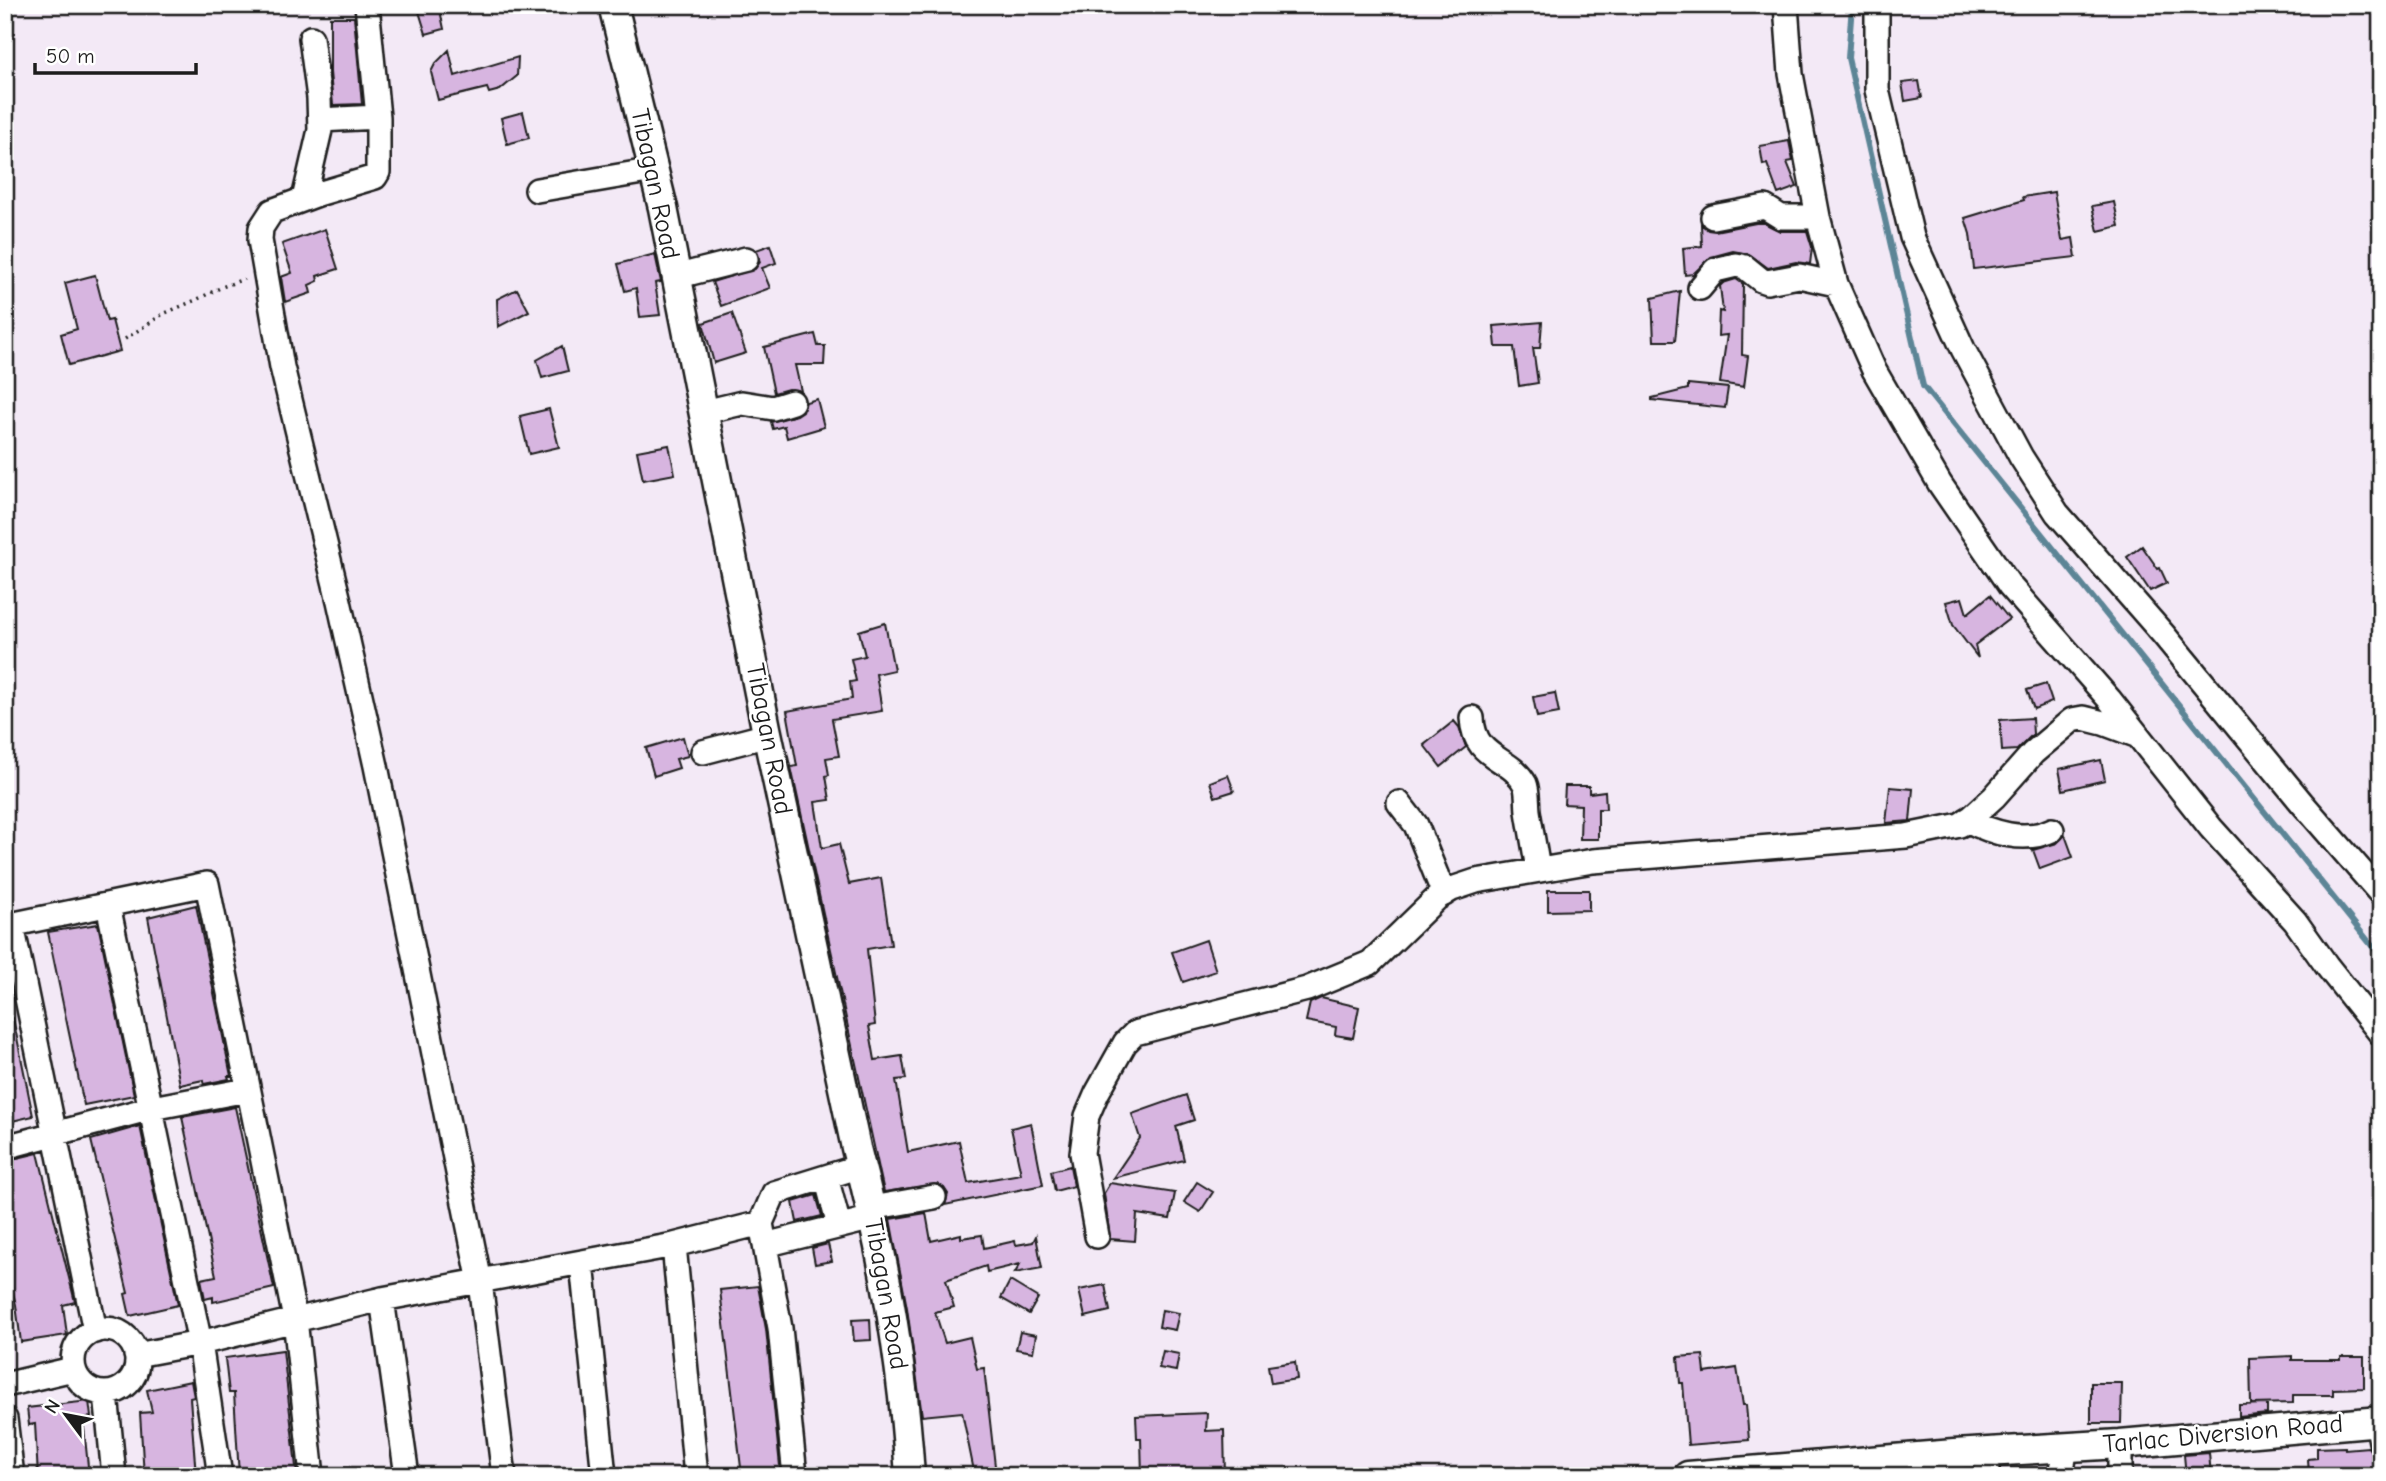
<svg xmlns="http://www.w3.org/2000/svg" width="2386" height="1481" font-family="'Comic Neue',sans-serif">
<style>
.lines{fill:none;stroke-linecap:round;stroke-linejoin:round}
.stream{stroke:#5c8596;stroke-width:6}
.building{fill:#d7b5e0;stroke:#1c1c1c;stroke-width:2}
.minor-casing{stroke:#1c1c1c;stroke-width:28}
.major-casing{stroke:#1c1c1c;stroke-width:33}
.path{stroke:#1c1c1c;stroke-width:3.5;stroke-dasharray:2 5;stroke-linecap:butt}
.minor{stroke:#fff;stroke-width:23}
.major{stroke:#fff;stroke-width:28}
.labels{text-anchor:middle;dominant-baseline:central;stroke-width:5;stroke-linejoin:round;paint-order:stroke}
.street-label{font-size:26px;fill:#1c1c1c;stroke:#fff}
</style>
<rect width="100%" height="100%" fill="#f3e9f6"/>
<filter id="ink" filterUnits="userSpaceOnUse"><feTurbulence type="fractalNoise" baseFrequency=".0143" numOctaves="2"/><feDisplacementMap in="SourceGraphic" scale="14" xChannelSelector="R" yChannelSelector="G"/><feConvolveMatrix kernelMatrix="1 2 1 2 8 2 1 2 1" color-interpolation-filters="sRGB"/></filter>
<g filter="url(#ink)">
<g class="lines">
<path class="stream" d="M 1852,5 L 1848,58 L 1923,386 L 2381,957"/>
</g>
<path class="building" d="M 417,5 L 440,10 L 444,29 L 426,34 Z
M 330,17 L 354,17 L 362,104 L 333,105 L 330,72 Z
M 449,50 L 455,76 L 518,57 L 517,76 L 500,90 L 489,93 L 487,88 L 438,100 L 431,72 L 435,64 Z
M 1919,81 L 1922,98 L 1905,101 L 1902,83 Z
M 523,112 L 529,138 L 507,144 L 501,118 Z
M 1789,141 L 1793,161 L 1787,162 L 1797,187 L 1778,194 L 1767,164 L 1763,165 L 1760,146 Z
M 2054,192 L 2062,240 L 2073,238 L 2076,257 L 1974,269 L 1970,234 L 1965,218 L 2024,200 L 2023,197 Z
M 2114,202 L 2119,226 L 2098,231 L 2092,206 Z
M 1756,223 L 1764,223 L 1780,231 L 1807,231 L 1812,247 L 1810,264 L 1796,262 L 1768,268 L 1749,254 L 1733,251 L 1711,257 L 1693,274 L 1685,275 L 1683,248 L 1702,246 L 1701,224 L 1708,230 L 1715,231 Z
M 325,229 L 338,269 L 317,276 L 318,281 L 309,285 L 311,293 L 285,302 L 281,277 L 292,273 L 282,244 Z
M 770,245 L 776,263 L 762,268 L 770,288 L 721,306 L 712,282 L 755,269 L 760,262 L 756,250 Z
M 655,254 L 661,282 L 655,283 L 660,315 L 640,317 L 636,288 L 625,291 L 618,264 Z
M 95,275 L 107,321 L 112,320 L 120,351 L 69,365 L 61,334 L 77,329 L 65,283 Z
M 1736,279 L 1743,284 L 1742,355 L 1748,356 L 1744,387 L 1720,383 L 1727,335 L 1718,336 L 1719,311 L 1723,312 L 1720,286 L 1723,283 Z
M 517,289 L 529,311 L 498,327 L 497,299 Z
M 1680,291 L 1675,341 L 1654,341 L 1652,298 Z
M 732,313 L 746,353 L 714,363 L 703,323 Z
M 1542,322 L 1540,348 L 1533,348 L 1538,383 L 1519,386 L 1514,347 L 1496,347 L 1494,326 Z
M 815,334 L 818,346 L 825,346 L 824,365 L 795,365 L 801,391 L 788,389 L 774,393 L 764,347 Z
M 562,346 L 568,371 L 542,378 L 537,360 Z
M 1688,384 L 1728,388 L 1725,408 L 1652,400 L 1652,398 L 1688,389 Z
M 817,399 L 824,427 L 787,438 L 784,426 L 773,429 L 771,422 L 797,415 L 803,411 L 806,402 Z
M 549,409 L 559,447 L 529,454 L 520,416 Z
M 669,445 L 675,474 L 643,480 L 637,451 Z
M 2142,546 L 2158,569 L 2160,568 L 2167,583 L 2150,591 L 2127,557 Z
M 1990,595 L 2009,619 L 1975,645 L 1978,658 L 1953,625 L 1946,602 L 1962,598 L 1967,614 Z
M 885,623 L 894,670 L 876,674 L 882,711 L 832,719 L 839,756 L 826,758 L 829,775 L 826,776 L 830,800 L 815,802 L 822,848 L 839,844 L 849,884 L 881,878 L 891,945 L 867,949 L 875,1025 L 869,1026 L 875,1060 L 902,1056 L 906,1079 L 896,1080 L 908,1152 L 959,1141 L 968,1183 L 1021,1174 L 1011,1128 L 1031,1123 L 1043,1185 L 945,1205 L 948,1194 L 944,1188 L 938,1184 L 884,1192 L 791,767 L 797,766 L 787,711 L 852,699 L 850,682 L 856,681 L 851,659 L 865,656 L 859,631 Z
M 2046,684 L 2052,702 L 2034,709 L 2027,690 Z
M 1555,693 L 1559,713 L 1537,717 L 1533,697 Z
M 2032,718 L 2033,734 L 2017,750 L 2002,751 L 2000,720 Z
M 1454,721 L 1459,727 L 1466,747 L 1441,767 L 1424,745 Z
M 683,737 L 688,756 L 676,759 L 679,768 L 654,776 L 646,748 Z
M 2101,760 L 2105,780 L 2063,790 L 2059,769 Z
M 1228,775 L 1234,791 L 1215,797 L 1210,782 Z
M 1565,786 L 1589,786 L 1589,793 L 1605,791 L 1606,809 L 1598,809 L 1598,839 L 1580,839 L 1581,805 L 1564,804 Z
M 1890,787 L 1913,789 L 1910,821 L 1886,823 Z
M 2065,835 L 2073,857 L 2040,869 L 2033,850 L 2057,843 Z
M 1548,890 L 1589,890 L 1589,910 L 1548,911 Z
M 196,905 L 231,1076 L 228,1076 L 229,1079 L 204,1084 L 203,1080 L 180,1085 L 148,917 Z
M 98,924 L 134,1095 L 84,1105 L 48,932 Z
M 1206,940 L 1216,971 L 1183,982 L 1172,952 Z
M 1321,998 L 1359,1007 L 1353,1038 L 1335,1035 L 1336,1027 L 1306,1021 L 1310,1003 Z
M 13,1018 L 33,1116 L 8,1122 L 5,1108 L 5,1019 Z
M 1186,1095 L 1194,1120 L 1176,1126 L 1184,1160 L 1113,1178 L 1140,1138 L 1132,1114 Z
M 235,1107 L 274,1288 L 213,1302 L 213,1297 L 205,1299 L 201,1279 L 216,1276 L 182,1117 Z
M 140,1126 L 178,1305 L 130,1316 L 125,1294 L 128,1293 L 91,1140 Z
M 38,1153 L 75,1302 L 63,1305 L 67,1335 L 21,1342 L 16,1305 L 5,1259 L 5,1161 Z
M 1070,1166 L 1074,1186 L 1055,1191 L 1051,1171 Z
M 1197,1182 L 1213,1192 L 1200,1212 L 1184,1202 Z
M 1110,1183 L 1175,1193 L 1170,1219 L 1137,1214 L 1135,1241 L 1110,1239 L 1104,1193 Z
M 816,1195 L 822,1216 L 797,1222 L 793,1202 Z
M 926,1213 L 931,1241 L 961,1234 L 961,1238 L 982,1235 L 984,1248 L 1015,1241 L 1016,1245 L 1033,1242 L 1036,1236 L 1042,1268 L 1015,1273 L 1020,1264 L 987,1272 L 986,1266 L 946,1280 L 954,1307 L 935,1312 L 945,1343 L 970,1337 L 977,1369 L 984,1368 L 996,1475 L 975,1476 L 962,1412 L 922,1416 L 907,1308 L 890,1219 Z
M 828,1244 L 832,1261 L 815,1264 L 812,1248 Z
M 1010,1281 L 1038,1298 L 1029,1314 L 1001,1298 Z
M 1105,1285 L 1110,1311 L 1085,1317 L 1079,1290 Z
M 758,1286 L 766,1329 L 781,1476 L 742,1476 L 720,1290 Z
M 1162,1310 L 1179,1313 L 1175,1330 L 1159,1327 Z
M 870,1319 L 871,1340 L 854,1341 L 852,1320 Z
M 1020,1332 L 1036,1335 L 1033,1352 L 1016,1349 Z
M 283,1350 L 297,1476 L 239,1476 L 234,1393 L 229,1393 L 225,1358 Z
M 1163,1351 L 1179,1354 L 1176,1371 L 1159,1368 Z
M 1703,1355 L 1705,1373 L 1737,1368 L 1743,1405 L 1746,1405 L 1749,1440 L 1688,1445 L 1683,1383 L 1680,1383 L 1678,1357 Z
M 2292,1356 L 2292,1360 L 2341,1360 L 2341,1357 L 2364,1357 L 2364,1388 L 2333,1389 L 2333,1395 L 2293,1395 L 2293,1403 L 2251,1404 L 2250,1358 Z
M 1295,1362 L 1297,1379 L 1271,1383 L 1268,1366 Z
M 191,1381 L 194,1397 L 190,1398 L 196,1476 L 144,1476 L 140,1413 L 152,1412 L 147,1390 Z
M 2091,1383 L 2122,1383 L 2121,1423 L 2091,1423 Z
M 89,1401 L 91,1417 L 83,1418 L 89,1476 L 38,1476 L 35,1424 L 29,1425 L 27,1408 Z
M 2267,1404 L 2267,1414 L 2239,1417 L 2239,1405 Z
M 1207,1413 L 1206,1431 L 1224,1430 L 1225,1476 L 1142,1476 L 1141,1438 L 1137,1438 L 1136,1416 Z
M 2345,1447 L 2345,1449 L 2368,1447 L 2371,1452 L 2377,1455 L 2379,1476 L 2309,1476 L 2308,1459 L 2317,1458 L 2317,1448 Z
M 2209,1453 L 2211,1476 L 2186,1476 L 2184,1455 Z"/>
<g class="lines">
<defs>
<path id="minor" d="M 367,5 L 378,117 L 378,172 L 375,177 L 318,194 L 272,211 L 261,228 L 260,240 L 282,367 L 339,601 L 376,766 L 480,1282 L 504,1476
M 1786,5 L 1791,74 L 1818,217 L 1836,284 L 1874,370 L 1940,484 L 2010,586 L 2109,699 L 2211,828 L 2295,921 L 2327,966 L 2381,1034
M 1877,5 L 1877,90 L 1912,237 L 1963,349 L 2021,457 L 2057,513 L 2163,634 L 2302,803 L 2381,894
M 320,120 L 378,117
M 537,190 L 654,170
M 304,199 L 320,130 L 319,98 L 311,38
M 1713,217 L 1765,207 L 1781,217 L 1818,217
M 675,277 L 746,259
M 1700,288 L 1715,270 L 1736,265 L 1745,267 L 1761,280 L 1767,282 L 1799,276 L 1836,284
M 704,412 L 742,403 L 773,408 L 792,402
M 1472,718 C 1474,760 1510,756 1525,784 C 1528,791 1527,802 1528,811 C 1531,830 1535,850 1538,870
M 703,752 L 768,735
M 1399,803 L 1416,825 L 1444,894
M 1967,820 C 1992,833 2025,843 2052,830
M 108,905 L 200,1343 L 220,1476
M 12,925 L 95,1331
M 5,926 L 207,884 L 295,1319 L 312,1476
M 5,1147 L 152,1108 L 247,1090
M 826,1177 L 839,1226
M 871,1208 L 934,1197
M 1097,1236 L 1082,1153 L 1087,1116 L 1097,1093 L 1125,1043 L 1135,1033 L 1307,989 L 1370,963 L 1437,898 L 1452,889 L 1476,881 L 1593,861 L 1906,836 L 1960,825 L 1972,817 L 1994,797 L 2033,753 L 2072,720 L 2083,718 L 2103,723 L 2138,736
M 674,1245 L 696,1476
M 765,1245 L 873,1218
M 582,1263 L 604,1476
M 382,1299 L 407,1476
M73 1361a32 32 0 1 1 64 0a32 32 0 1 1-64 0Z
M 136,1355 L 200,1343 L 382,1299 L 674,1245 L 761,1223
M 5,1385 L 73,1369
M 106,1394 L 114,1476
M 5,1419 L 12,1476
M 2377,1421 L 2381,1442
M 795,1476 L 780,1328 L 761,1223 L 774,1193 L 861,1166
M 1986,1476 L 1989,1451
M 2061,1476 L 2066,1446
M 2120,1476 L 2120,1444"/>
<path id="major" d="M 613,5 L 663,208 L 766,728 L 856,1148 C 884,1255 903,1365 910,1476
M 1688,1476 L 1954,1454 L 2120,1444 L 2381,1421"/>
</defs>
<use href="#minor" class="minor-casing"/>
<use href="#major" class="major-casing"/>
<path class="path" d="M 125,339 L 163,314 L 198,299 L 222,287 L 244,279"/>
<use href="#minor" class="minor"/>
<use href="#major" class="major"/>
</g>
</g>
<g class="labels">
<g class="street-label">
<text transform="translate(655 184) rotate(78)">Tibagan Road</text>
<text transform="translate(769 739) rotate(79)">Tibagan Road</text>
<text transform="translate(886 1294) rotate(80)">Tibagan Road</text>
<text transform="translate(2223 1434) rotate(-5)">Tarlac Diversion Road</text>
</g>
</g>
<rect width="2386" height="1481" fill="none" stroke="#fff" stroke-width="28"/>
<rect x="14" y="14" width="2358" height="1453" fill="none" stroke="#1c1c1c" stroke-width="2.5" filter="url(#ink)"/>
<g transform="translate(66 1415) rotate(302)" stroke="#ffffff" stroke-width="5" paint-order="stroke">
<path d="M0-5L12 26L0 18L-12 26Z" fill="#1c1c1c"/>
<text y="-10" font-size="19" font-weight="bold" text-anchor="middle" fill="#1c1c1c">N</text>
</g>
<path d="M35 63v10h161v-10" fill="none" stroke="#1c1c1c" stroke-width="3.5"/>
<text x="46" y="63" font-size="21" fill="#1c1c1c" stroke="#ffffff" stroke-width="5" paint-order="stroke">50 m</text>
</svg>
